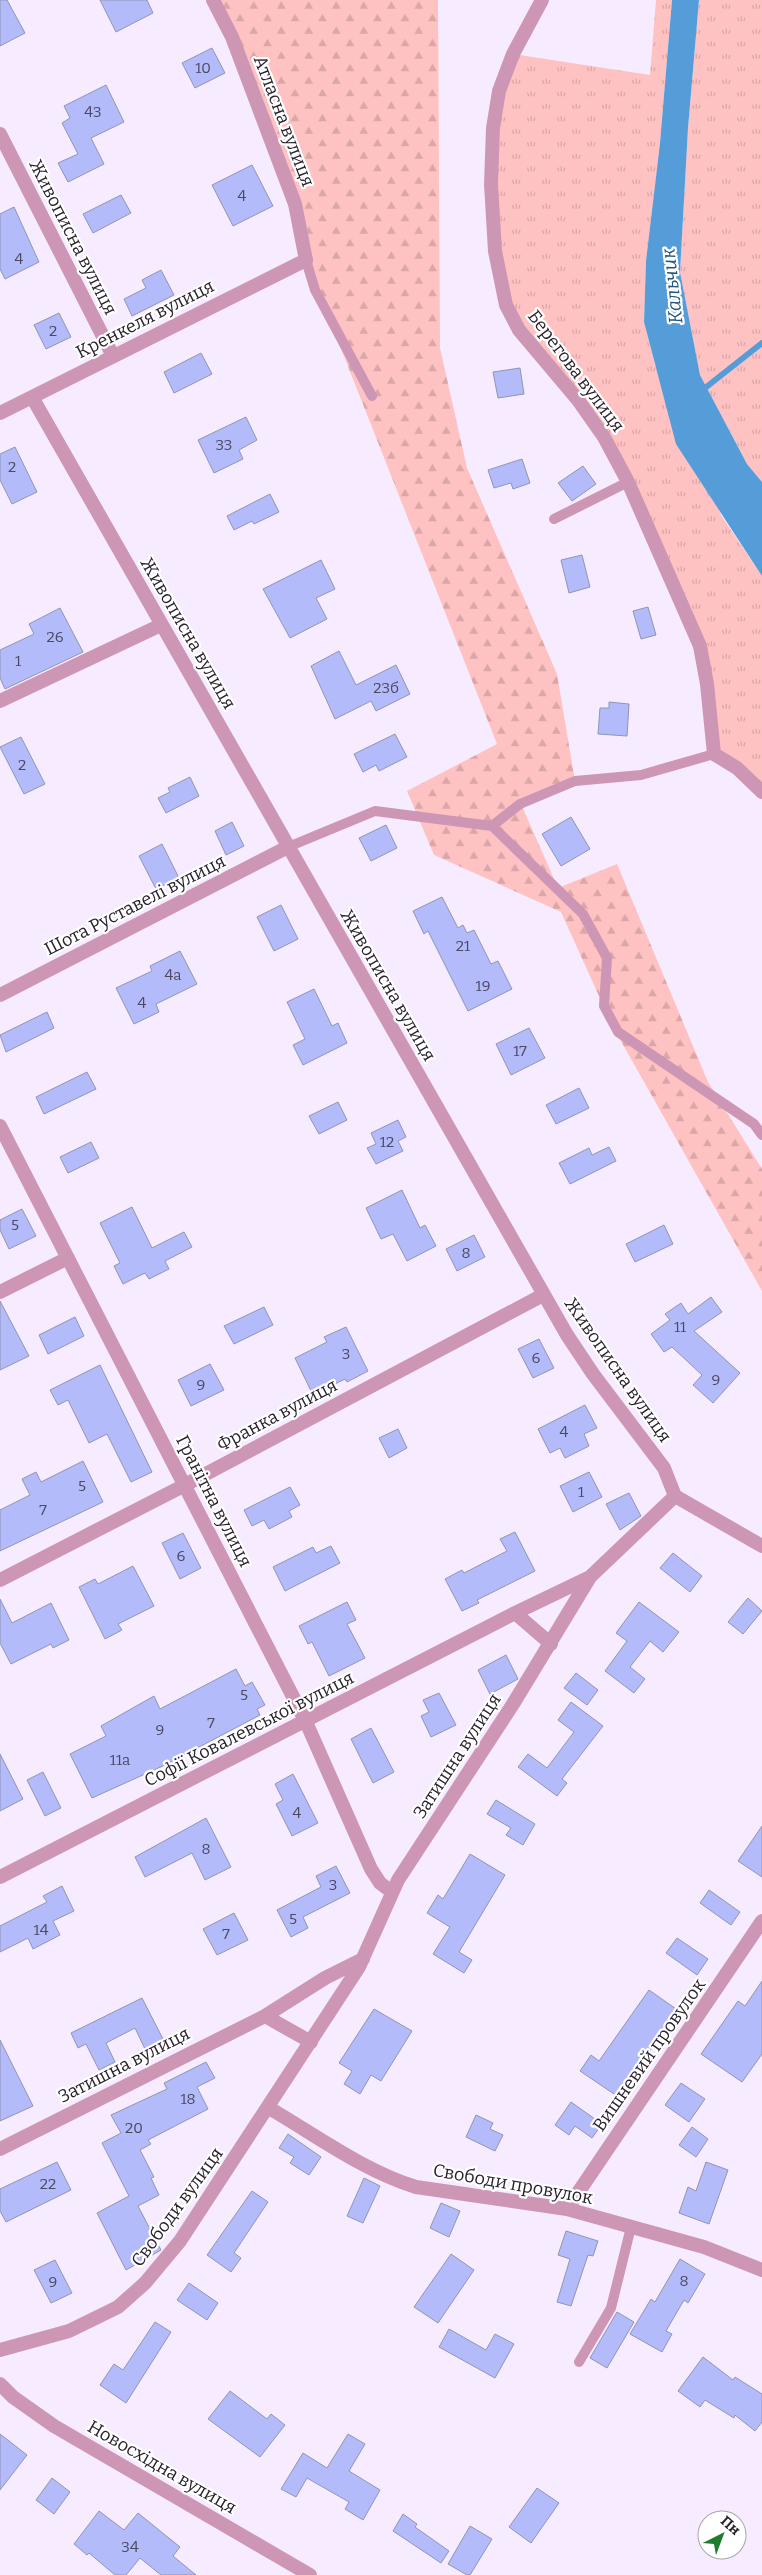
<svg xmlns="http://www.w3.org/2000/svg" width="762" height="2575" font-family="Bitter,serif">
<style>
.grass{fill:url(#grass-tufts)}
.forest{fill:url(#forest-firs)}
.water{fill:#559dd8}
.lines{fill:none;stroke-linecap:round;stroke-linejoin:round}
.stream{stroke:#559dd8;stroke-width:6}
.building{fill:#b3bbfb;stroke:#9095b3}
.service{stroke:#ce96b5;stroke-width:10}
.minor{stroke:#ce96b5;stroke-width:14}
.labels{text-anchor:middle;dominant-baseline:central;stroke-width:4.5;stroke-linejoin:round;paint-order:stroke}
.number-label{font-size:15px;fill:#4b4860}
.street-label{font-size:18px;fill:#28212c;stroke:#fff}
.water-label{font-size:19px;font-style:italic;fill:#23567f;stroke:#fff}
</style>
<defs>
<pattern id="grass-tufts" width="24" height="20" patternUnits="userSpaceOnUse" patternTransform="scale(1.25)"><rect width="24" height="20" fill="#ffc2c2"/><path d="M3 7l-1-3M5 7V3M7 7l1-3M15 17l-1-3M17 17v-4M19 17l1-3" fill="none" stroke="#dba6a7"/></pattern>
<pattern id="forest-firs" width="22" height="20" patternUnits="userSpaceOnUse" patternTransform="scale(1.25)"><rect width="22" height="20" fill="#ffc2c2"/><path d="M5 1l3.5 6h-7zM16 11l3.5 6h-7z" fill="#dba6a7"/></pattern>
</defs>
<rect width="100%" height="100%" fill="#f7ecff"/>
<path class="grass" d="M 656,0 L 672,0 L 660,143 L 646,261 L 644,322 L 655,365 L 721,515 L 762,576 L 762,792 L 714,754 L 700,646 L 604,437 L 519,330 L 495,251 L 493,128 L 513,54 L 650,75 Z
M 699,0 L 762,0 L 762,482 L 747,464 L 700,375 L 680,272 L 688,128 Z"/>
<path class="forest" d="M 213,0 L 438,0 L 440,348 L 467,468 L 557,674 L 575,781 L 521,804 L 558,888 L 617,864 L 708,1082 L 762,1169 L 762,1291 L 613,1027 L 561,912 L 434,855 L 407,791 L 497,744 L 306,260 L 295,204 Z"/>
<path class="water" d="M 672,0 L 699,0 L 688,128 L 680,272 L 700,375 L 747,464 L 762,482 L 762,576 L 676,444 L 644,322 L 646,261 L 660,143 Z"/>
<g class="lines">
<path class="stream" d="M 700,392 L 762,343"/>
</g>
<path class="building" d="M 0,0 L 7,0 L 25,33 L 0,46 Z
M 100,0 L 147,0 L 153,13 L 116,32 Z
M 212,48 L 225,73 L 195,88 L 182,63 Z
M 106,85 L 124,122 L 91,138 L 104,164 L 68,182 L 58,163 L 78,154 L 62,123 L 70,118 L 64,106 Z
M 252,165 L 273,206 L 233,226 L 212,185 Z
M 121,195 L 131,213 L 93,233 L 83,214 Z
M 14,207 L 39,262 L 5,279 L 0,269 L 0,214 Z
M 161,270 L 174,295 L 132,316 L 124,299 L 146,288 L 142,280 Z
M 59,313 L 71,337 L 46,349 L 34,325 Z
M 201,353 L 212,374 L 174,393 L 164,372 Z
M 520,368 L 524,394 L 498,398 L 493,372 Z
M 246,417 L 257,440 L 239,450 L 243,459 L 214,473 L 198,440 Z
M 15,447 L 37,492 L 12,504 L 0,480 L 0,454 Z
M 522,459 L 530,483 L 513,489 L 511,483 L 494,488 L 488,470 Z
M 583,466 L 596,484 L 572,501 L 558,483 Z
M 270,494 L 279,512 L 254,524 L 252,521 L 234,530 L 227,516 Z
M 582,555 L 590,587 L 569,593 L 561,560 Z
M 321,560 L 335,589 L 316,598 L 327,619 L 290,638 L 263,589 Z
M 648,607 L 656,635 L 641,639 L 633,611 Z
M 60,608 L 83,652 L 5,689 L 0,678 L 0,650 L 34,634 L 29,624 Z
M 339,651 L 356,685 L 396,665 L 410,694 L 376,711 L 371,701 L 335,719 L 311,666 Z
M 609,702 L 629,704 L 627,736 L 598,734 L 600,708 L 609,708 Z
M 395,734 L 407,757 L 379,771 L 376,765 L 363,772 L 354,754 Z
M 21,737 L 45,784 L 24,794 L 0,747 Z
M 190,777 L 199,796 L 166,813 L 158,798 L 170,792 L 168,788 Z
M 571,817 L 590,849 L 561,866 L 542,834 Z
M 232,822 L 244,846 L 226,855 L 215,831 Z
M 386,825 L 397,848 L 371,861 L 359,838 Z
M 162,844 L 179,878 L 156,889 L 139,856 Z
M 442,897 L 458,928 L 463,925 L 467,933 L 474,930 L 491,964 L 498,961 L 512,989 L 468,1011 L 428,931 L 424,934 L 413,911 Z
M 281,905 L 298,939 L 274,951 L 257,917 Z
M 180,951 L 197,984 L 156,1004 L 159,1012 L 134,1024 L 116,988 L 152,971 L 150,966 Z
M 314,989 L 332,1026 L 338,1023 L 347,1043 L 303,1065 L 293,1045 L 305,1039 L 287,1002 Z
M 47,1012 L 54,1028 L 6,1052 L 0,1035 Z
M 529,1028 L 545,1058 L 511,1075 L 496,1044 Z
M 87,1072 L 96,1089 L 44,1114 L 36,1097 Z
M 579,1088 L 589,1108 L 556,1124 L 546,1105 Z
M 338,1102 L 347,1120 L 319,1134 L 309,1116 Z
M 398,1120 L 406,1137 L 398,1141 L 403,1151 L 376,1164 L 367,1148 L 376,1144 L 371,1133 Z
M 91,1142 L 99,1158 L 68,1173 L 60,1157 Z
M 609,1147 L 616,1161 L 570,1184 L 559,1163 L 589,1148 L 592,1155 Z
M 402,1190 L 420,1228 L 425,1225 L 436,1246 L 407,1261 L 393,1234 L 381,1239 L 366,1208 Z
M 132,1207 L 152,1248 L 184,1232 L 192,1247 L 165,1261 L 169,1269 L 149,1279 L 145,1273 L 123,1284 L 114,1266 L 120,1263 L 100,1223 Z
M 22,1209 L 36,1236 L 9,1249 L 0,1230 L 0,1220 Z
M 664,1225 L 673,1244 L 635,1262 L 626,1244 Z
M 474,1235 L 485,1257 L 457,1271 L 446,1249 Z
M 711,1297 L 722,1312 L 694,1331 L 740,1373 L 713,1403 L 693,1385 L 702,1375 L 672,1347 L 664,1352 L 651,1334 L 670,1320 L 665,1314 L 681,1303 L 688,1314 Z
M 0,1301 L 29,1356 L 0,1370 Z
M 264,1307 L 273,1325 L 234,1344 L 224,1326 Z
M 75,1317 L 84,1336 L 48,1354 L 39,1335 Z
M 346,1327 L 368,1371 L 347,1382 L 345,1379 L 313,1395 L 295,1358 L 327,1342 L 324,1337 Z
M 539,1339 L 554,1368 L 533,1378 L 518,1349 Z
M 210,1364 L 224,1390 L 191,1406 L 178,1380 Z
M 100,1365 L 152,1472 L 131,1482 L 107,1434 L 89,1443 L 68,1400 L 58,1405 L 50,1390 Z
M 585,1405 L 597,1428 L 584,1434 L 589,1446 L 565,1458 L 560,1448 L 550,1453 L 538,1429 Z
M 398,1429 L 407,1448 L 389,1458 L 379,1438 Z
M 83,1461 L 103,1502 L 0,1551 L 0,1510 L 30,1495 L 22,1479 L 36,1472 L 41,1482 Z
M 589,1472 L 602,1497 L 573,1512 L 560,1486 Z
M 290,1487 L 300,1505 L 289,1511 L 292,1517 L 269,1529 L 264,1520 L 252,1526 L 244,1510 Z
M 629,1493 L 641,1516 L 620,1530 L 606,1504 Z
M 515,1532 L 535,1571 L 477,1600 L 479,1603 L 462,1611 L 445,1579 L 462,1570 L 464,1573 L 507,1551 L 500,1539 Z
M 183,1533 L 201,1568 L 180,1579 L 162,1543 Z
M 331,1546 L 340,1563 L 285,1591 L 273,1567 L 313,1547 L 316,1553 Z
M 673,1553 L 702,1576 L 690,1592 L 660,1568 Z
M 133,1566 L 154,1606 L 118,1624 L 122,1630 L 105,1639 L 79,1587 L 95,1579 L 98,1584 Z
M 748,1598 L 762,1611 L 743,1634 L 728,1622 Z
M 0,1599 L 12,1623 L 51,1603 L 69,1640 L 53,1648 L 51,1644 L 11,1664 L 0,1643 Z
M 347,1602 L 356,1620 L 347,1624 L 365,1658 L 329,1676 L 312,1642 L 308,1644 L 299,1626 Z
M 639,1602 L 679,1632 L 663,1652 L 650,1641 L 630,1667 L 645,1679 L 634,1693 L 605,1671 L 627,1641 L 616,1633 Z
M 506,1655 L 518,1679 L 490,1694 L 478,1670 Z
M 236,1669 L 245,1686 L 252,1682 L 265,1705 L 257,1709 L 260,1715 L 165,1765 L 92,1798 L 70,1754 L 106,1736 L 101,1726 L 154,1696 L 160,1709 Z
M 576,1673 L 598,1690 L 587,1705 L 564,1688 Z
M 439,1693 L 456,1725 L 431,1737 L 421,1716 L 429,1712 L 423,1700 Z
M 571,1702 L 603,1726 L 562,1779 L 567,1783 L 557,1796 L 518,1767 L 528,1754 L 547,1768 L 574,1732 L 558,1720 Z
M 371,1728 L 394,1772 L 373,1783 L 351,1739 Z
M 0,1754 L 23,1799 L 0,1811 Z
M 43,1772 L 61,1808 L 45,1816 L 27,1780 Z
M 293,1774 L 318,1823 L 292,1836 L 276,1804 L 283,1800 L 275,1784 Z
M 496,1800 L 535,1824 L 523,1845 L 506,1835 L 511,1828 L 487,1814 Z
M 206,1818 L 231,1867 L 205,1880 L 192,1853 L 145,1877 L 135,1857 Z
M 762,1826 L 762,1877 L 738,1861 Z
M 470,1854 L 505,1875 L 459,1952 L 472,1960 L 464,1973 L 433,1954 L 450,1927 L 427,1913 L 438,1895 L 443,1899 Z
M 336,1866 L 350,1893 L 303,1917 L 308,1928 L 291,1937 L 277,1910 L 321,1887 L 316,1876 Z
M 62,1886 L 74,1911 L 53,1921 L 60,1935 L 33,1949 L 28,1938 L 0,1952 L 0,1926 L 47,1902 L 43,1896 Z
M 709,1890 L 740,1912 L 731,1925 L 700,1903 Z
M 234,1913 L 248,1940 L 217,1955 L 203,1929 Z
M 677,1938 L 708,1959 L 697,1975 L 666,1953 Z
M 762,1981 L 762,2054 L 742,2082 L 701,2054 L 738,2001 L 745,2006 Z
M 649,1990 L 679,2011 L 617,2096 L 580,2071 L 591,2055 L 599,2061 Z
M 142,1998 L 163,2039 L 145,2049 L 135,2028 L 106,2043 L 115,2062 L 99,2070 L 86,2044 L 78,2048 L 71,2033 Z
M 374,2009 L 412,2031 L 381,2081 L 371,2075 L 360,2094 L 344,2084 L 352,2071 L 339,2063 Z
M 0,2040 L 33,2106 L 0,2121 Z
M 206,2062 L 215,2078 L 197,2087 L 208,2109 L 148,2140 L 151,2144 L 140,2150 L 154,2177 L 151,2178 L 159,2195 L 138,2206 L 161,2250 L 126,2270 L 97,2213 L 129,2196 L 102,2143 L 121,2133 L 111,2115 L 167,2089 L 164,2083 Z
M 681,2083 L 705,2099 L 689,2122 L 665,2105 Z
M 571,2102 L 602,2124 L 592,2138 L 575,2126 L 569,2135 L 555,2125 Z
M 476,2115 L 493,2123 L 490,2129 L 503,2135 L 495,2151 L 466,2137 Z
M 692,2127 L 708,2139 L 696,2157 L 679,2145 Z
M 288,2134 L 321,2157 L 309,2175 L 290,2163 L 294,2157 L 279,2148 Z
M 57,2162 L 71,2190 L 6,2222 L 0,2211 L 0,2189 Z
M 706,2162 L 728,2170 L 709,2224 L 679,2213 L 688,2187 L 696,2191 Z
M 364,2178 L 380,2186 L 363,2223 L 347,2216 Z
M 252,2191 L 268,2202 L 234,2253 L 241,2258 L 231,2272 L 207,2255 Z
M 441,2203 L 460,2211 L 449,2237 L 430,2228 Z
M 566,2231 L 598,2241 L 593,2256 L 588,2255 L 571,2306 L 557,2302 L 570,2259 L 558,2255 Z
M 451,2254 L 474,2270 L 438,2323 L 414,2307 Z
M 680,2259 L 705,2274 L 688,2303 L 684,2300 L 666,2331 L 672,2334 L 662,2352 L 630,2334 L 651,2299 L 655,2302 Z
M 55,2260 L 72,2293 L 51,2303 L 34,2270 Z
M 189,2283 L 218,2303 L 207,2320 L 177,2300 Z
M 617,2312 L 634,2322 L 607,2368 L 590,2358 Z
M 155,2322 L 171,2332 L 126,2403 L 100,2385 L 114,2364 L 123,2370 Z
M 449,2329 L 486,2350 L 495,2334 L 514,2344 L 495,2378 L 439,2347 Z
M 703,2357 L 733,2380 L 735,2377 L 762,2394 L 762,2422 L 755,2431 L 735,2415 L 734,2418 L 705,2400 L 700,2407 L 678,2391 Z
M 230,2391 L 267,2419 L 271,2414 L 285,2425 L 260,2457 L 208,2419 Z
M 0,2434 L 27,2455 L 0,2490 Z
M 348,2434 L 365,2444 L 349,2471 L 380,2490 L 363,2520 L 345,2509 L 349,2502 L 307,2478 L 296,2497 L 281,2489 L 303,2453 L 327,2468 Z
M 52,2478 L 70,2492 L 54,2514 L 36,2500 Z
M 537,2488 L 559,2503 L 531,2543 L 509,2527 Z
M 99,2511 L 124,2530 L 138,2513 L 180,2547 L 173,2556 L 196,2575 L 161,2575 L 140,2558 L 126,2575 L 115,2575 L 89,2553 L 87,2555 L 74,2544 Z
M 403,2514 L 417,2524 L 415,2527 L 449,2551 L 441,2563 L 393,2531 Z
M 470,2526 L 492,2539 L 470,2575 L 467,2575 L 448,2564 Z"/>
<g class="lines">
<path class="service" d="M 306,260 L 315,290 L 372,396
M 554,519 L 628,482
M 492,826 L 520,804 L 575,781 L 641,775 L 714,754
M 288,847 L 375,811 L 492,826 L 583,914 L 607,958 L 604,1006 L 618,1032 L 754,1124 L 762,1135
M 579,2362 L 611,2308 L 631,2227"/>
<path class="minor" d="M 542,0 L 513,54 L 499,91 L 493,128 L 491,184 L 495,251 L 506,305 L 519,330 L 578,400 L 604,437 L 628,482 L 700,646 L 707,684 L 714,754 L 737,768 L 762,792
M 0,134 L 113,356
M 32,397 L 567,1335 L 593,1374 L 664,1468 L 675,1496 L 762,1546
M 0,413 L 306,260 L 295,204 L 232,37 L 213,0
M 0,701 L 161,625
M 0,995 L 288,847
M 0,1126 L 306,1722 L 371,1869 L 380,1883 L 392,1892
M 0,1292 L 68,1258
M 0,1580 L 185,1485 L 543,1295
M 551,1644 L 515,1613 L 590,1577 L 675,1496
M 0,1877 L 515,1613
M 311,2042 L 265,2016 L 325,1978 L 363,1959
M 269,2108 C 317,2136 364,2171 416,2187 L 567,2209 L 704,2247 L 762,2270
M 0,2149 L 265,2016
M 567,2209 L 762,1921
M 0,2350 L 69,2331 L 118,2307 L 145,2283 L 180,2241 L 359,1967 L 398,1880 L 513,1704 L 590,1577
M 0,2384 L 13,2397 L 54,2426 L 310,2575"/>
</g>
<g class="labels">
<g class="number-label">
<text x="203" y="68">10</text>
<text x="93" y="112">43</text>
<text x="242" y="196">4</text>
<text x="19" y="259">4</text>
<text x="53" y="331">2</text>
<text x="224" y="445">33</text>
<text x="12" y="467">2</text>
<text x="55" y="637">26</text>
<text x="18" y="661">1</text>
<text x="386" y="688">23б</text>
<text x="22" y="765">2</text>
<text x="463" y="946">21</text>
<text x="173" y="975">4а</text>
<text x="483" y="986">19</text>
<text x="142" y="1003">4</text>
<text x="520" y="1051">17</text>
<text x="387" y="1142">12</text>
<text x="15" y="1225">5</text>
<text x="466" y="1253">8</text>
<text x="680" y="1327">11</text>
<text x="346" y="1354">3</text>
<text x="536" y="1358">6</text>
<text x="716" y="1380">9</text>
<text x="201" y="1385">9</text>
<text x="564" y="1432">4</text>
<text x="82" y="1486">5</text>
<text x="581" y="1492">1</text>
<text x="43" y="1510">7</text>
<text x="181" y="1556">6</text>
<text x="244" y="1695">5</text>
<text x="211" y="1723">7</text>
<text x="160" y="1730">9</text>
<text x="120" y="1760">11а</text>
<text x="297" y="1813">4</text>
<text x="206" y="1849">8</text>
<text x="333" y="1885">3</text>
<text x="293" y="1919">5</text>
<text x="41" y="1930">14</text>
<text x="226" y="1934">7</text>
<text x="188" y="2099">18</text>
<text x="134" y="2128">20</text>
<text x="48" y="2184">22</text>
<text x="684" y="2281">8</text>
<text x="53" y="2282">9</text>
<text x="130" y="2547">34</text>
</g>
<g class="street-label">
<text transform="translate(284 121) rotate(69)">Атласна вулиця</text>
<text transform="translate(73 237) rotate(63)">Живописна вулиця</text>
<text transform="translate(145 319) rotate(-27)">Кренкеля вулиця</text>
<text transform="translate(576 371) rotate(53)">Берегова вулиця</text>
<text transform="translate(188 633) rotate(60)">Живописна вулиця</text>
<text transform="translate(135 905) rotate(-27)">Шота Руставелі вулиця</text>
<text transform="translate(388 985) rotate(60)">Живописна вулиця</text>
<text transform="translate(618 1370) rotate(55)">Живописна вулиця</text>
<text transform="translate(277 1415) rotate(-28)">Франка вулиця</text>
<text transform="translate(214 1501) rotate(63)">Гранітна вулиця</text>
<text transform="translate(249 1729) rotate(-27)">Софії Ковалевської вулиця</text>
<text transform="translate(457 1756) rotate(-57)">Затишна вулиця</text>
<text transform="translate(649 2055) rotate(-55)">Вишневий провулок</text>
<text transform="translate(124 2065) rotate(-27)">Затишна вулиця</text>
<text transform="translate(513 2184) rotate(10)">Свободи провулок</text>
<text transform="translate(177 2207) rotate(-54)">Свободи вулиця</text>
<text transform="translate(162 2467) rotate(30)">Новосхідна вулиця</text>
</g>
<g class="water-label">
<text transform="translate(672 286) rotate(-96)">Кальчик</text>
</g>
</g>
<g transform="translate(722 2535) rotate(42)"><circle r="24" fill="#ffffff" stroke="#a9a6ab"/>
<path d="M0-4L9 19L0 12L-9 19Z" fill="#1e7c2c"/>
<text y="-8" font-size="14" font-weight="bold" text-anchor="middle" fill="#28212c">Пн</text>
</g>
</svg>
